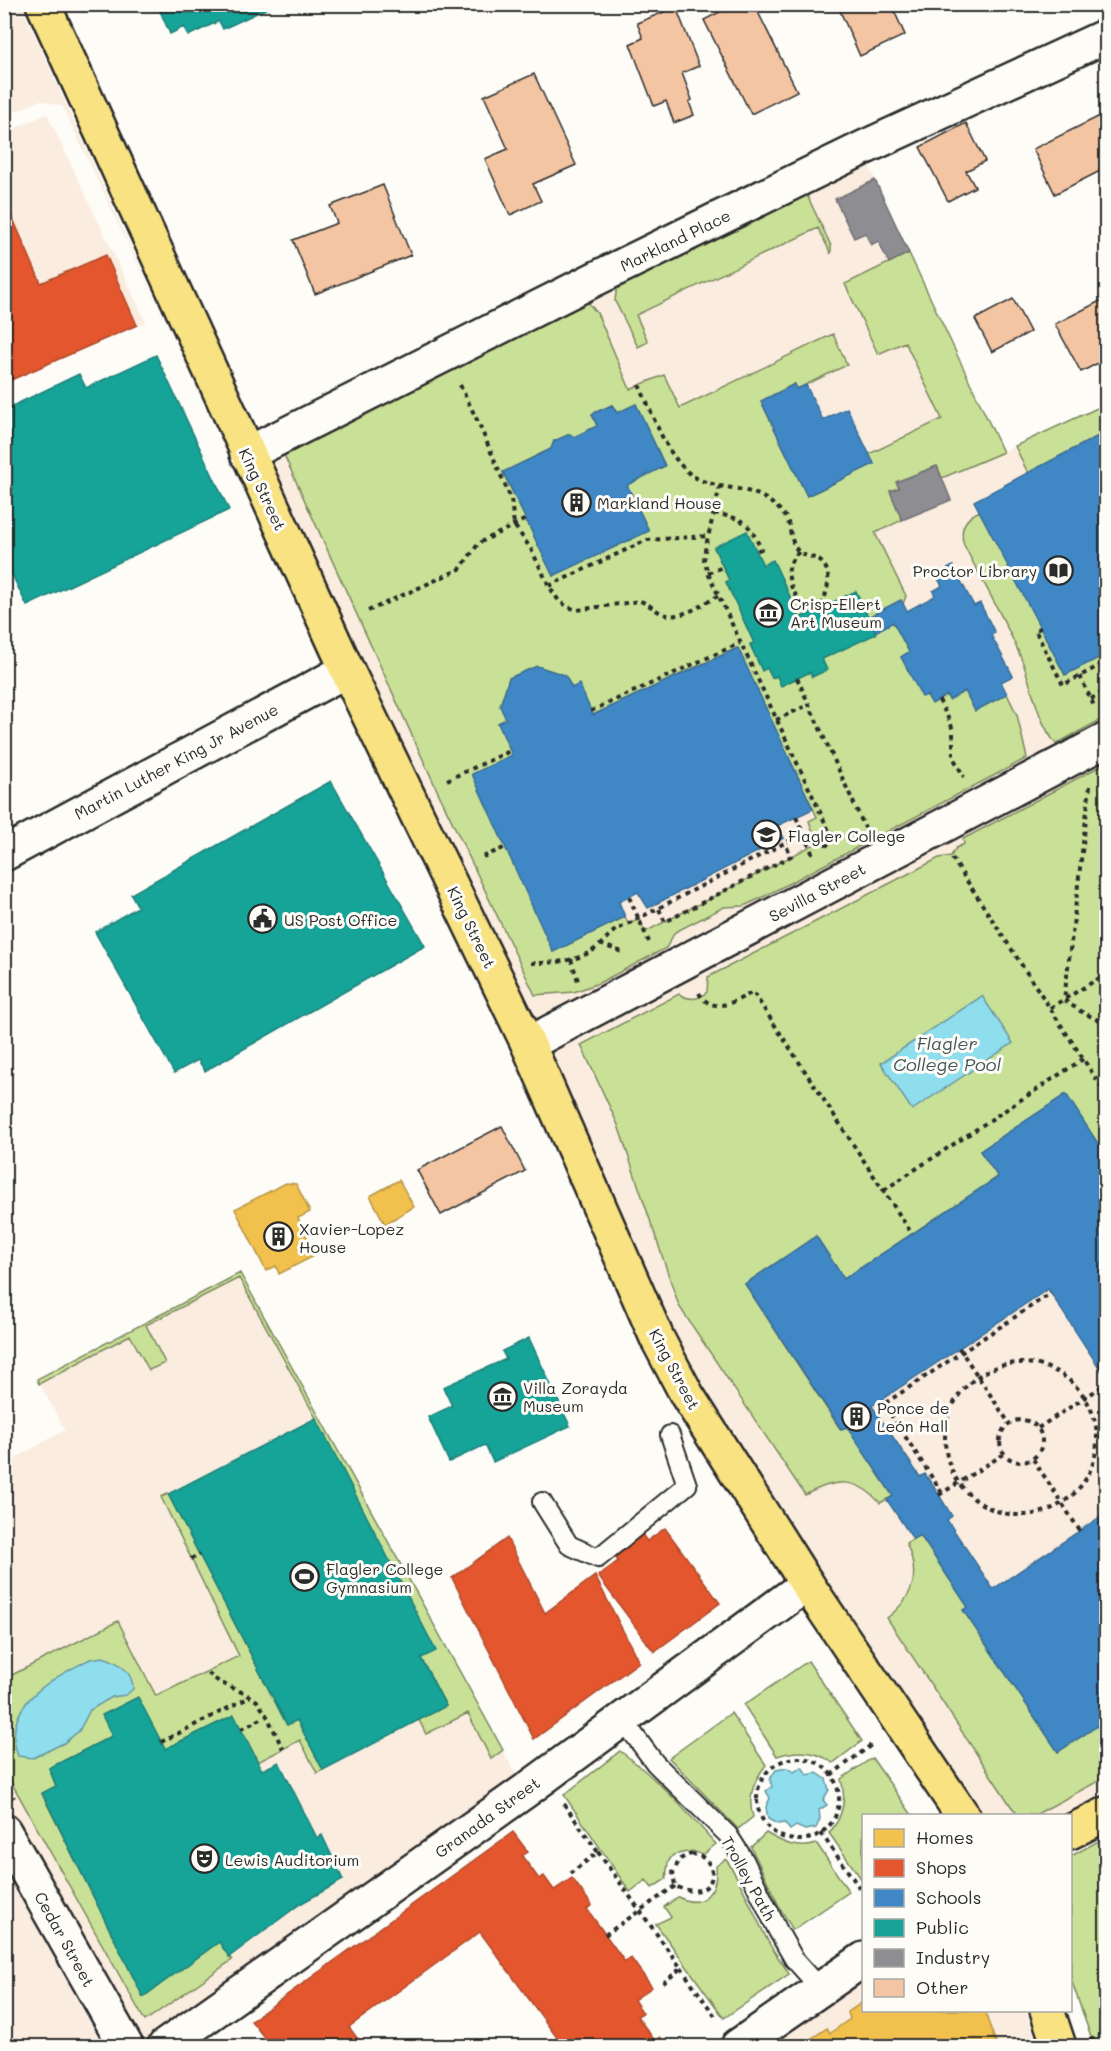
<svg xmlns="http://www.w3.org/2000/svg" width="1111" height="2051" font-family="Mali,sans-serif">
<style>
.built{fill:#faecde}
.green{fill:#c9e196;stroke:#7a8660;stroke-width:1.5;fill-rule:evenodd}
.water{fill:#8fdeed;stroke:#67969f;stroke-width:1.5}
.homes{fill:#f2c14e;stroke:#b69444;stroke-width:1.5}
.shops{fill:#e4572e;stroke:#ac4a2d;stroke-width:1.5}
.schools{fill:#3f88c5;stroke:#396c97;stroke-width:1.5}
.public{fill:#17a398;stroke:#1d7f77;stroke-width:1.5}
.industry{fill:#8d8d92;stroke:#707073;stroke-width:1.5}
.building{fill:#f3c5a2;stroke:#2b2b2b;stroke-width:1.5}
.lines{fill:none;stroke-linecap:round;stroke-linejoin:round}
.lane-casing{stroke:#2b2b2b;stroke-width:22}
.street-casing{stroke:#2b2b2b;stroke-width:38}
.secondary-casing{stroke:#2b2b2b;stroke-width:38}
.primary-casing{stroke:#2b2b2b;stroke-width:38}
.path{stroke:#2b2b2b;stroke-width:4;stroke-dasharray:4.5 4.5;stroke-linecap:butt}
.lane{stroke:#fdfcf7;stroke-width:18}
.street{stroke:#fdfcf7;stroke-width:33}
.secondary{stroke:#fdfcf7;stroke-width:33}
.primary{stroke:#f8e281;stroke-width:33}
.labels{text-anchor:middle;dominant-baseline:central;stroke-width:6;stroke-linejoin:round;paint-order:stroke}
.street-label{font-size:16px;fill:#2b2b2b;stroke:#fdfcf7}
.poi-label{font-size:16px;fill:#2b2b2b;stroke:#fdfcf7;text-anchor:start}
.water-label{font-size:18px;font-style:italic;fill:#44585c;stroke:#fdfcf7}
</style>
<rect width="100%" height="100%" fill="#fdfcf7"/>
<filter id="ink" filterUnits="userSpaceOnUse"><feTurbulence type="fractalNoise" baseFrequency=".0167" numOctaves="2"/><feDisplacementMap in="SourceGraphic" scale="12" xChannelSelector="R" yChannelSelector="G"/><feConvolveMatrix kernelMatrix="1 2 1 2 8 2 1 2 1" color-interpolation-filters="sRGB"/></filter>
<g filter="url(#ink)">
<path class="built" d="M 4,5 L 21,5 L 160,312 L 63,107 L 41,100 L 5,116 Z
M 47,114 L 146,322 L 5,383 L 4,133 Z
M 861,149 L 1002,452 L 1106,404 L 1106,1814 L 963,1815 L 702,1418 L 247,454 Z
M 240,1273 L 525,1791 L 165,2046 L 126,2046 L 5,1831 L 4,1465 L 65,1430 L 37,1379 Z
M 4,1871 L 5,1871 L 103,2046 L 5,2046 Z
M 863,1981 L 864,2010 L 1026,2011 L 1038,2046 L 770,2046 Z"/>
<path class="green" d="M 805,191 L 831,246 L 831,254 L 818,228 L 636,315 L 648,342 L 638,347 L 615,301 L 617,284 Z
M 909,253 L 1003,452 L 942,478 L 937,466 L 897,482 L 899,488 L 890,491 L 902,520 L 875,533 L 906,596 L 903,604 L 901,600 L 868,617 L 856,592 L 800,618 L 773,561 L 763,565 L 714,548 L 729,580 L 726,582 L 754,643 L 750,645 L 762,670 L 767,668 L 772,678 L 777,676 L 781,685 L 810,672 L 812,677 L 826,670 L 822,659 L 875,634 L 875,632 L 893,622 L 909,652 L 901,657 L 932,703 L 947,695 L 949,700 L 965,691 L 975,711 L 1007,694 L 1017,715 L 1027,758 L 765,896 L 744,906 L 724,907 L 675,932 L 666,948 L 599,983 L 574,992 L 535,995 L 437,790 L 284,455 L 285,451 L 586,300 L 597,313 L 630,389 L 664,375 L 680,408 L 833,334 L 847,365 L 797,389 L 794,384 L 761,401 L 807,496 L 874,464 L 869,454 L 942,419 L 905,342 L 878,354 L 845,284 ZM 636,404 L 665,466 L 627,485 L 649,531 L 553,576 L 503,472 L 551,449 L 554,441 L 570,434 L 574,437 L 597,426 L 592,414 L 612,405 L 617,413 ZM 737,648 L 817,817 L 809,821 L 817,843 L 645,932 L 639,919 L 629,924 L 625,917 L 553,952 L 512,755 L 498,723 L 506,719 L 500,706 L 509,678 L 537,666 L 565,675 L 572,688 L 593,715 Z
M 1106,404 L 1106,432 L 1028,473 L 1015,446 Z
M 980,511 L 1065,675 L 1106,654 L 1106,717 L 1056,744 C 1036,719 1033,687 1021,658 C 1005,619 983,583 964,545 C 959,529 964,518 980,511 Z
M 1106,763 L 1106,1156 L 1066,1095 L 980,1151 L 998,1177 L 844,1279 L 816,1236 L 745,1284 L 840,1429 L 847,1427 L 893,1496 L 880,1503 C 856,1476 835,1479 805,1495 L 679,1306 L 618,1125 L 581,1045 L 679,994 C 689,1000 699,1000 707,992 L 708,977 L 939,858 L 951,856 L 956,848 L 964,844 L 963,839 Z
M 240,1273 L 503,1750 L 491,1759 L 468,1713 L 426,1734 L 419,1720 L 446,1706 L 421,1658 L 435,1651 L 316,1418 L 239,1278 L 146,1325 L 165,1363 L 149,1370 L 130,1335 L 39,1384 L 37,1379 Z
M 168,1494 L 287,1725 L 297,1720 L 323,1770 L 317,1773 L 300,1740 L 258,1762 L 234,1715 L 165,1749 L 137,1698 L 112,1736 L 49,1768 L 56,1786 L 42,1794 L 143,1996 L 219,1942 L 232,1960 L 145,2021 L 5,1771 L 4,1679 L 118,1621 L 156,1696 L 239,1656 L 161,1497 Z
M 920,1535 L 968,1607 L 963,1610 L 1058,1752 L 1106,1720 L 1106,1777 L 1035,1815 L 1018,1815 L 1011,1806 L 887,1618 C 914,1597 921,1575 906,1543 Z
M 808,1661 L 862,1741 L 833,1763 C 816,1750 796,1750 777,1756 L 744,1705 Z
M 731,1713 L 766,1765 C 754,1780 747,1798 753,1817 L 738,1829 L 669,1758 Z
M 620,1751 C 656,1777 686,1811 716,1844 L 703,1855 L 692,1851 L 673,1855 L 668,1862 L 666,1879 L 652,1888 L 646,1880 L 630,1892 L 564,1795 Z
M 872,1758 L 912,1815 L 864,1816 L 862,1880 L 829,1833 C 843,1817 847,1800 841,1779 Z
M 766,1833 C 783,1843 797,1850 817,1844 L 849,1892 L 793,1930 L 781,1910 L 751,1847 Z
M 1106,1837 L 1106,2046 L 1094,2046 L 1071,1979 L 1071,1856 Z
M 726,1859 C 744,1886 754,1915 769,1943 C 775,1954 783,1963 789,1974 L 724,2018 L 656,1924 L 671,1917 L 664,1907 L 678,1897 C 703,1910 718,1891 716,1866 Z"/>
<path class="water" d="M 982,996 L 1013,1043 L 912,1110 L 881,1063 Z
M 103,1657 C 119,1662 133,1672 133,1689 L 126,1695 L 112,1697 L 90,1710 L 79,1731 L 64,1743 L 33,1758 L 18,1756 C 0,1704 52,1679 90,1659 Z
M 802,1767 L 807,1775 L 817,1773 L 826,1779 L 829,1790 L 823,1800 L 827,1805 L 819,1810 L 820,1819 L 816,1828 L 805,1830 L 796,1826 L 790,1830 L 785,1823 L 777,1824 L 768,1819 L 766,1807 L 770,1798 L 766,1791 L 772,1787 L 770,1779 L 776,1770 L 787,1768 L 794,1772 Z"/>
<path class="homes" d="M 399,1180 L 414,1207 L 385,1224 L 370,1196 Z
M 286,1183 L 296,1184 L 310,1212 L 298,1218 L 316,1255 L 279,1274 L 276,1266 L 266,1271 L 235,1209 Z
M 864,2001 L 864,2010 L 984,2010 L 997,2046 L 800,2046 L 827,2028 L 830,2033 L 850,2019 L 848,2012 Z"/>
<path class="shops" d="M 4,198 L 41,283 L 106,255 L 137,325 L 4,383 Z
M 633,1523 L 647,1541 L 665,1528 L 720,1603 L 654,1652 L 598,1576 L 618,1561 L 605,1543 Z
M 507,1538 L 545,1613 L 595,1576 L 639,1662 L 534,1739 L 452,1578 Z
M 513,1832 L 528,1852 L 522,1856 L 539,1879 L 544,1876 L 554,1890 L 572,1878 L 592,1905 L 587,1909 L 625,1962 L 631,1958 L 652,1987 L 634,2000 L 643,2013 L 637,2016 L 655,2041 L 660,2037 L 667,2046 L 563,2046 L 480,1932 L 349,2027 L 363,2046 L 271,2046 L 251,2021 Z"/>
<path class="schools" d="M 795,384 L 797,389 L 806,385 L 823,420 L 847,408 L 874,464 L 807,496 L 761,401 Z
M 636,404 L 665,466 L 627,485 L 649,531 L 553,576 L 503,472 L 551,449 L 554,441 L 570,434 L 574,437 L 597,426 L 592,414 L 612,405 L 617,413 Z
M 1106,432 L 1106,654 L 1065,675 L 974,501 Z
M 953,566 L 974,606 L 980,603 L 995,633 L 991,635 L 1013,676 L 1001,682 L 1007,694 L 975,711 L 965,691 L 949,700 L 947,695 L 932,704 L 927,695 L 922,697 L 901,657 L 909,652 L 893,622 L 875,632 L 868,617 L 901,600 L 907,611 L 935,596 L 933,591 L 942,586 L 936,575 Z
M 738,648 L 813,809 L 777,826 L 784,838 L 648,908 L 638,892 L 619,902 L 625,917 L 553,952 L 472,774 L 512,755 L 498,723 L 506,719 L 500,706 L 509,678 L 537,666 L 565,675 L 572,688 L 579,684 L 593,715 Z
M 1066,1094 L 1106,1156 L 1106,1378 L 1048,1289 L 872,1406 L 920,1477 L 925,1474 L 939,1495 L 952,1516 L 947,1520 L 993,1589 L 1106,1513 L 1106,1660 L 1100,1665 L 1106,1675 L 1106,1720 L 1058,1752 L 963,1610 L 968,1607 L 920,1535 L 913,1539 L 887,1500 L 893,1496 L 847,1427 L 841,1429 L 745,1284 L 816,1236 L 844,1279 L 998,1177 L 980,1151 Z"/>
<path class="public" d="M 157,4 L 276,4 L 223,29 L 219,21 L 188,36 L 184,27 L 170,34 Z
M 156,355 L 229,510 L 27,606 L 4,558 L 4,410 L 79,374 L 86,388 Z
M 747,531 L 763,565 L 773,560 L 800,618 L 856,591 L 876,634 L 822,659 L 827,670 L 812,677 L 810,672 L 781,686 L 777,676 L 772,678 L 767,668 L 762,671 L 750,644 L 754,643 L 726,582 L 729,580 L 714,547 Z
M 331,781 L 425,946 L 205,1071 L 198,1060 L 174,1073 L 95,932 L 138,907 L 131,894 Z
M 529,1338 L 570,1426 L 493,1462 L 485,1445 L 449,1462 L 428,1417 L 452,1406 L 443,1387 L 506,1359 L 502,1351 Z
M 316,1418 L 436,1651 L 421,1658 L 446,1706 L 323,1770 L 297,1720 L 287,1725 L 168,1494 Z
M 138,1697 L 165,1749 L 234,1715 L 262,1770 L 279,1762 L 317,1838 L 322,1835 L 343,1880 L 300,1904 L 229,1957 L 219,1942 L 143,1997 L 42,1793 L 56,1786 L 49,1768 L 112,1736 L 102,1715 Z"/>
<path class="industry" d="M 875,180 L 909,253 L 889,263 L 878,241 L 871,245 L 865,233 L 854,238 L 835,199 Z
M 937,466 L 951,500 L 902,520 L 890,491 L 899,488 L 896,482 Z"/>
<path class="building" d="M 735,4 L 754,4 L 797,91 L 751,114 L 704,20 Z
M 837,4 L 891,4 L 905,35 L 860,56 Z
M 676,7 L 699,66 L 682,73 L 692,100 L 689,102 L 694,115 L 674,123 L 666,101 L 654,106 L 630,44 L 643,38 L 637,23 Z
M 534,74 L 576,165 L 533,184 L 541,201 L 510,215 L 485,159 L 508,149 L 484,96 Z
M 1106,113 L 1106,168 L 1055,194 L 1033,149 Z
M 966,123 L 985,161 L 966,171 L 975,187 L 948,201 L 920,147 Z
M 383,185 L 411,255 L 315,294 L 293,240 L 337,223 L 330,206 Z
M 1106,298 L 1106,359 L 1081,372 L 1055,324 Z
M 1013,299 L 1030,332 L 992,352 L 975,319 Z
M 502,1126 L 525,1171 L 441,1215 L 417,1170 Z"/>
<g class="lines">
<defs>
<path id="lane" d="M 542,1502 L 569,1545 L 598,1558 L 687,1485 L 670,1435
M 623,1720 L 655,1763 L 728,1835 L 744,1860 L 778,1931 L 794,1959 L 821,1989"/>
<path id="street" d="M 247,454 L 593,280 L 861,149 L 1106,36
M 528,1044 L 1106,740
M 4,1831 L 126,2046
M 165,2046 L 525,1791 L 807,1584
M 738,2046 L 864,1959"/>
<path id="secondary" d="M 4,854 L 347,670"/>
<path id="primary" d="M 43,4 L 347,670 L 528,1044 L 657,1338 L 687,1395 L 807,1584 L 963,1816
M 1070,1832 L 1106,1814
M 1047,2010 L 1059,2046"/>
</defs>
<use href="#lane" class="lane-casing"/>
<use href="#street" class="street-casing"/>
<use href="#secondary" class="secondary-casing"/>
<use href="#primary" class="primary-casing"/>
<path class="path" d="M 460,385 L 479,424 L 511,499 L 514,525 L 531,549 L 549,586 L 559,601 L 568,607 L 577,610 L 640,601 C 649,604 653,609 661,613 C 679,622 703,604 718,596
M 639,385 C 653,414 664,452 689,473 C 711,491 743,484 766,499 C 775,505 784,512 788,522 C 791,532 791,544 799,552 C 805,557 814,556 820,561 C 835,573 826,594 821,608 L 803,605 C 789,589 781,567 799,552
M 720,486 L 705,550 L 704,560 L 708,573 L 829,831 L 831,838 L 826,847
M 714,513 C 745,520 747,519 761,549 L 756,551
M 708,573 L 723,567
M 549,586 L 647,540 L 708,536
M 368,611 L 460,569 L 479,543 L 526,519
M 1041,628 L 1035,630 L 1063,685 L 1106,662
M 1080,676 L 1095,708
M 797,678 L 865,828
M 1091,699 L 1106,690
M 939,700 L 951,724 L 953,732 L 953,757 L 964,777
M 591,711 L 740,643
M 776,720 L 808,705
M 447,780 L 510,751
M 1090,786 L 1064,1000 L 1080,1011 L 1106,1024
M 796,817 L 814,857
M 830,832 L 836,837 L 845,837
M 483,857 L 506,847
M 952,858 L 1106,1094
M 629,897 L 649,942
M 659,909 L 665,922 L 791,856 L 785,843
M 600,944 L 625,953
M 571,959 L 578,981
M 531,963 C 553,963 576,962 595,949 C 603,943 608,935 616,930 L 804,833
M 699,993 C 712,1016 736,1001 753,992 L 912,1234
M 1050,1008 L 1106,974
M 884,1190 L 1083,1059
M 959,1348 L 1009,1423
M945 1439a76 76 0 1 1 152 0a76 76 0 1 1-152 0Z
M1000 1441a21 21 0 1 1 42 0a21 21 0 1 1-42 0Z
M 1038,1428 L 1106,1384
M 1033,1459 L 1080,1531
M 942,1493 L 884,1404 L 1051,1293
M 939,1495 L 1004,1454
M 191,1559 L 200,1554
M 208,1673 L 219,1682 L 246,1694 L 257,1701 L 267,1716 L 283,1749
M 241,1729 L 267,1716
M 161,1742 L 250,1697
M757 1799a41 41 0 1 1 82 0a41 41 0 1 1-82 0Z
M 831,1775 L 874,1743
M 4,1781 L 14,1798
M 564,1804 L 598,1852 L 571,1873
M 821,1833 L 861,1890
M 598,1852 L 681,1968 L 660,1986
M 691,1854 C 722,1855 720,1906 675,1886 L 673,1872 L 680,1859 Z
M 605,1935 L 675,1886
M 681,1968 L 717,2019
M 1090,2040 L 1106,2034"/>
<use href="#lane" class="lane"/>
<use href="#street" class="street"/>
<use href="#secondary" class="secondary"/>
<use href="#primary" class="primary"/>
</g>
</g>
<defs>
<symbol id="building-ring" viewBox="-11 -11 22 22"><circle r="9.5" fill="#fdfcf7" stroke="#2b2b2b" stroke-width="1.5"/><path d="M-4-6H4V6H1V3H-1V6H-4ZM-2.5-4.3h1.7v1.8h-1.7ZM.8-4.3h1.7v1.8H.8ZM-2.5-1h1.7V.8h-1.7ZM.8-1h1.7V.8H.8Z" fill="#2b2b2b"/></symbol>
<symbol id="library-ring" viewBox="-11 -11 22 22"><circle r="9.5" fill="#fdfcf7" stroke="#2b2b2b" stroke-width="1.5"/><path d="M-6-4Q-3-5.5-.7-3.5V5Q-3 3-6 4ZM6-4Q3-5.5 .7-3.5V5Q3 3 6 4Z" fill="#2b2b2b"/></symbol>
<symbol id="museum-ring" viewBox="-11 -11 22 22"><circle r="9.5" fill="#fdfcf7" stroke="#2b2b2b" stroke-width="1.5"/><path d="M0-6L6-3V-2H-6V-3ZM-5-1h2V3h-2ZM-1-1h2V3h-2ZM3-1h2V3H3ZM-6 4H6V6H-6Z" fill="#2b2b2b"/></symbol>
<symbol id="university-ring" viewBox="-11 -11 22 22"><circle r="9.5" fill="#fdfcf7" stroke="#2b2b2b" stroke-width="1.5"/><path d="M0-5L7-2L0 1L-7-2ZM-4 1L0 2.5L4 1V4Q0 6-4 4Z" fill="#2b2b2b"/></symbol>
<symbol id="civic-ring" viewBox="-11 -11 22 22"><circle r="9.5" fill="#fdfcf7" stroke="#2b2b2b" stroke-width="1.5"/><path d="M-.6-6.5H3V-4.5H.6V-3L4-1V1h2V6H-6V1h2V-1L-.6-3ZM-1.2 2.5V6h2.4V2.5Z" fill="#2b2b2b"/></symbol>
<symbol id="stadium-ring" viewBox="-11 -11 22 22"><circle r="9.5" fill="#fdfcf7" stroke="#2b2b2b" stroke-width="1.5"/><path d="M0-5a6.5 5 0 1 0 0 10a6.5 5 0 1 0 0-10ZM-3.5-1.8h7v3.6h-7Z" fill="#2b2b2b"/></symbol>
<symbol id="theatre-ring" viewBox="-11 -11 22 22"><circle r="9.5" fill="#fdfcf7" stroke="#2b2b2b" stroke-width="1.5"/><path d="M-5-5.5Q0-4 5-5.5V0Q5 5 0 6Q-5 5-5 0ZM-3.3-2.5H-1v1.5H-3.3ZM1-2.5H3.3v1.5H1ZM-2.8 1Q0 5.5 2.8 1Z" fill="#2b2b2b"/></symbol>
</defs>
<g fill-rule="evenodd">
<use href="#building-ring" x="560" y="486" width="33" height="33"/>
<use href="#library-ring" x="1042" y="554" width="33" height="33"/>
<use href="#museum-ring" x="752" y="596" width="33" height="33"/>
<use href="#university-ring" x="750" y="818" width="33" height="33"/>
<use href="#civic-ring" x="246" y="902" width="33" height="33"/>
<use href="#building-ring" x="262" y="1220" width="33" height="33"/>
<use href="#museum-ring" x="486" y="1380" width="33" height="33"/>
<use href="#building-ring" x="840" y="1400" width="33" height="33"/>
<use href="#stadium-ring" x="288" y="1560" width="33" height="33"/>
<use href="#theatre-ring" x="188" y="1842" width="33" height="33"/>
</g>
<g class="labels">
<g class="street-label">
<text transform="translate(675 240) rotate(-26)">Markland Place</text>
<text transform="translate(263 489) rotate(65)">King Street</text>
<text transform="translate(176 761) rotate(-28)">Martin Luther King Jr Avenue</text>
<text transform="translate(817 892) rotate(-28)">Sevilla Street</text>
<text transform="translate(472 927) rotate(64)">King Street</text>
<text transform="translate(675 1369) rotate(62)">King Street</text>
<text transform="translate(487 1817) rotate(-36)">Granada Street</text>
<text transform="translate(749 1878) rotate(61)">Trolley Path</text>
<text transform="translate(65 1939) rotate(61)">Cedar Street</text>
</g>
<g class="poi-label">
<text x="597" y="502">Markland House</text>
<text x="1037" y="570" text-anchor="end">Proctor Library</text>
<text x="790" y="603">Crisp-Ellert<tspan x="790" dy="18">Art Museum</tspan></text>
<text x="788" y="835">Flagler College</text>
<text x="284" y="919">US Post Office</text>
<text x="299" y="1228">Xavier-Lopez<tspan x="299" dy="18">House</tspan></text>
<text x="523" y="1387">Villa Zorayda<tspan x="523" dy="18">Museum</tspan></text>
<text x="877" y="1407">Ponce de<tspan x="877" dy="18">León Hall</tspan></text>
<text x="326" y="1568">Flagler College<tspan x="326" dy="18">Gymnasium</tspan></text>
<text x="225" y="1859">Lewis Auditorium</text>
</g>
<g class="water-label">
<text x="947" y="1043">Flagler<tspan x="947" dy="21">College Pool</tspan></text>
</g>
</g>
<rect width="1111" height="2051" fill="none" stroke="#fdfcf7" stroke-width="24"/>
<rect x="12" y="12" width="1087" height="2027" fill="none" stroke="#2b2b2b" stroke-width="2" filter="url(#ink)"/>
<rect x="862" y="1814" width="210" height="198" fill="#fdfcf7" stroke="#a9a8a5" stroke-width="1.5"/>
<rect x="874" y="1829" width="30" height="18" fill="#f2c14e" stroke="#a9a8a5" stroke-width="1.5"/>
<text x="916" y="1844" font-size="18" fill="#2b2b2b">Homes</text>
<rect x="874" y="1859" width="30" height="18" fill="#e4572e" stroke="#a9a8a5" stroke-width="1.5"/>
<text x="916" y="1874" font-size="18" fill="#2b2b2b">Shops</text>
<rect x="874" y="1889" width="30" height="18" fill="#3f88c5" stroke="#a9a8a5" stroke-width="1.5"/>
<text x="916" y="1904" font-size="18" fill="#2b2b2b">Schools</text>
<rect x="874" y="1919" width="30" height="18" fill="#17a398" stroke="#a9a8a5" stroke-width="1.5"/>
<text x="916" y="1934" font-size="18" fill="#2b2b2b">Public</text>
<rect x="874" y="1949" width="30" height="18" fill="#8d8d92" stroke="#a9a8a5" stroke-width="1.5"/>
<text x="916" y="1964" font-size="18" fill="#2b2b2b">Industry</text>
<rect x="874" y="1979" width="30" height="18" fill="#f3c5a2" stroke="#a9a8a5" stroke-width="1.5"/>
<text x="916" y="1994" font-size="18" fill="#2b2b2b">Other</text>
</svg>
